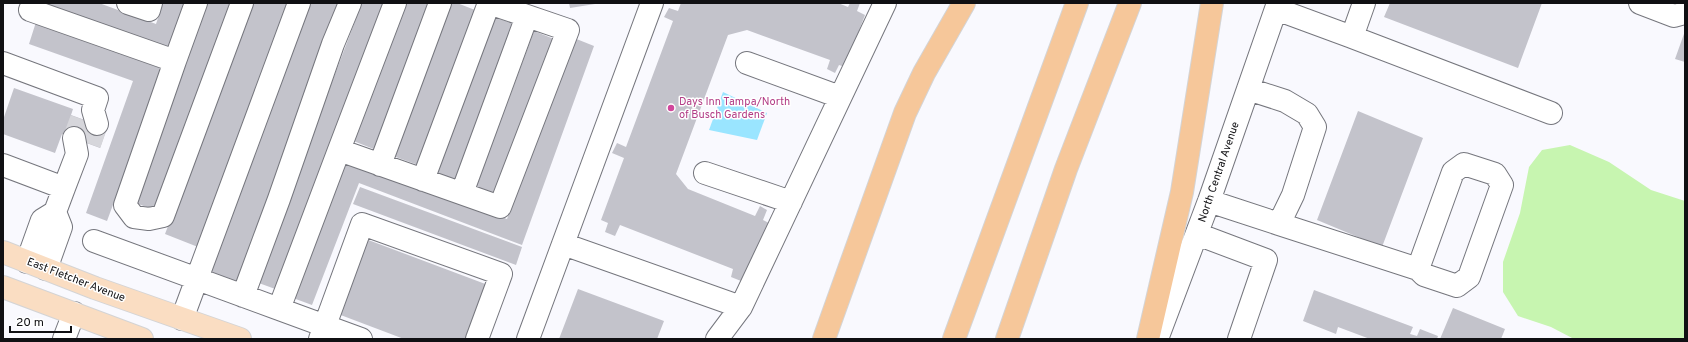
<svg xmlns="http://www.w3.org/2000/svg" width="1688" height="342" font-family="Overpass,sans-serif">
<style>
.green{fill:#c7f5b0}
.water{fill:#9ae5ff}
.building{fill:#c3c3cb}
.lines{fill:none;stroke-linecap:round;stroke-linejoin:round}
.minor-tunnel{stroke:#d6d6db;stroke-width:22;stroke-dasharray:22 11;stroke-linecap:butt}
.minor-casing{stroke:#75767d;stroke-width:24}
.major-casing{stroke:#d4d4d5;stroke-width:24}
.highway-casing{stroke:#d4d4d5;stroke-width:24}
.minor{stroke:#fff;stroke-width:22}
.major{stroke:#faddc2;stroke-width:22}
.highway{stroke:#f6c79a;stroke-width:22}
.hotel-dot{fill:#d1479c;stroke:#fff;stroke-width:1.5}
.labels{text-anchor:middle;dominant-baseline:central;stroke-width:3;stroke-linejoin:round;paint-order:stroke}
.hotel-label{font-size:11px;fill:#b23c85;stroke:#fff;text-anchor:start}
.street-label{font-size:11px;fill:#101013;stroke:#fff}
</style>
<rect width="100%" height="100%" fill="#f9f9fe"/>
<path class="green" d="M 1570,145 L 1609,162 L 1651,190 L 1685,201 L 1685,339 L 1574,339 L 1551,327 L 1518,316 L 1503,292 L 1503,262 L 1520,213 L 1529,167 L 1542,150 Z"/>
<path class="water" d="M 723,92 L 767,113 L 757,140 L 709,130 Z"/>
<path class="building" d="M 44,3 L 99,3 L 156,24 L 163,3 L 188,3 L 169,54 L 43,6 Z
M 206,3 L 234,3 L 157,211 L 133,202 Z
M 253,3 L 290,3 L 198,247 L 165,234 Z
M 306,3 L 344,3 L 237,287 L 204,274 Z
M 362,3 L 387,3 L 278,290 L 256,282 Z
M 403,3 L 432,3 L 376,150 L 351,140 Z
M 449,3 L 457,3 L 475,10 L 418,165 L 393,156 Z
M 569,3 L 595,3 L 595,4 L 570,8 Z
M 681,3 L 838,3 L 848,7 L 850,3 L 860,3 L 857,11 L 865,15 L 845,67 L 839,65 L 835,73 L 827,69 L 830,60 L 747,30 L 728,35 L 676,174 L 688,189 L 755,216 L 760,206 L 767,210 L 763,220 L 771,224 L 751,276 L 744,274 L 741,281 L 731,277 L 733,269 L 620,225 L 615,236 L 605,232 L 608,223 L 601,220 L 624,158 L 612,153 L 617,143 L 626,147 L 673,21 L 664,17 L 669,8 L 678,11 Z
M 1390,3 L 1542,3 L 1518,68 L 1384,17 Z
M 492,16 L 517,25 L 459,181 L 434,172 Z
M 36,22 L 163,69 L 107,221 L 86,213 L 133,81 L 29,44 Z
M 534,31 L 554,39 L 497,195 L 476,187 Z
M 1685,31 L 1685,62 L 1675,59 Z
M 574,38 L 594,46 L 522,245 L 359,183 L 312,305 L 293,298 L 345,159 L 507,219 Z
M 14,88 L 73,109 L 71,115 L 107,128 L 100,148 L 62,134 L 55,153 L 3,134 L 3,120 Z
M 1358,111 L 1423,138 L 1382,247 L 1317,220 Z
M 360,187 L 522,247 L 516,265 L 353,204 Z
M 363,238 L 488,285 L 468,339 L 404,339 L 338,314 Z
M 578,289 L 664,321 L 657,339 L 559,339 Z
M 1314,290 L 1413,327 L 1410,334 L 1417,336 L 1420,329 L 1438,336 L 1437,339 L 1370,339 L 1338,327 L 1336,334 L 1303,321 Z
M 1453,308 L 1505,329 L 1501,339 L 1440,339 Z"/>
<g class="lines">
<path class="minor-tunnel" d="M 74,138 L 81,119
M 90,144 L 97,124"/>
<defs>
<path id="minor" d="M 33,3 L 30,10 L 175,61 L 125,205 L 134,217 L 149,219 L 163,216 L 242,3
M 128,3 L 149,10 L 151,3
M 395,3 L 339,150 L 500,207 L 568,30 L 489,3
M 1640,3 L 1674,16 L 1685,13
M 1276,9 L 1352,37 L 1364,3
M 1352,37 L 1551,113
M 175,61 L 196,3
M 3,63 L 97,98 L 93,110 L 97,124
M 747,63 L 840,97
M 3,165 L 64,188
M 380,165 L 440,3
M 705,173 L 791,202
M 423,180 L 489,3
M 462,193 L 527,16
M 1209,201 L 1279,224 L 1293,195 L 1315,127 L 1307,114 L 1285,101 L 1248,89
M 1279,224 L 1418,269 L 1453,172 L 1464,164 L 1495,174 L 1502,185 L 1469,277 L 1457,286 L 1424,275 L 1418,269
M 1197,234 L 1266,260 L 1239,339
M 94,241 L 279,309 L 339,150
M 563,244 L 741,307
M 27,262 L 42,220 L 55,212 L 64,188 L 77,154 L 74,138
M 46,269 L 61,227 L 55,212
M 243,296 L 279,199 L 333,44 L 350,3
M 279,309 L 361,339
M 182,319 L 299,3
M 64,339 L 74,313
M 320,339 L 362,224 L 501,274 L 477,339
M 528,339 L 652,3
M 717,339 L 741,307 L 885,3
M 1157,339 L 1209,201 L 1278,3"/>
<path id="major" d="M 3,252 L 95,288 L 240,339
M 3,287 L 142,339"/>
<path id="highway" d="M 824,339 L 905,113 L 924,73 L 964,3
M 954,339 L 1077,3
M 1007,339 L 1066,169 L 1130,3
M 1148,339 L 1182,192 L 1212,3"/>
</defs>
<use href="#minor" class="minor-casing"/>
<use href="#major" class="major-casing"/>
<use href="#highway" class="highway-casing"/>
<use href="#minor" class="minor"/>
<use href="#major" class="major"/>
<use href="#highway" class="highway"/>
</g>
<circle class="hotel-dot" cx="671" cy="108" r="4"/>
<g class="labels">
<g class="hotel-label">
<text x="679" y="102">Days Inn Tampa/North<tspan x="679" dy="13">of Busch Gardens</tspan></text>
</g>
<g class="street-label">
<text transform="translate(1219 172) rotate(-71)">North Central Avenue</text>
<text transform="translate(76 280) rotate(21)">East Fletcher Avenue</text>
</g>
</g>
<rect width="1688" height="342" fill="none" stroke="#101013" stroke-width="8"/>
<path d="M10 326v6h61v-6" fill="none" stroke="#101013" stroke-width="2"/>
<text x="16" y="326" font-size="12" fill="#101013" stroke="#ffffff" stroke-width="3" paint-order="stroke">20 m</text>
</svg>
